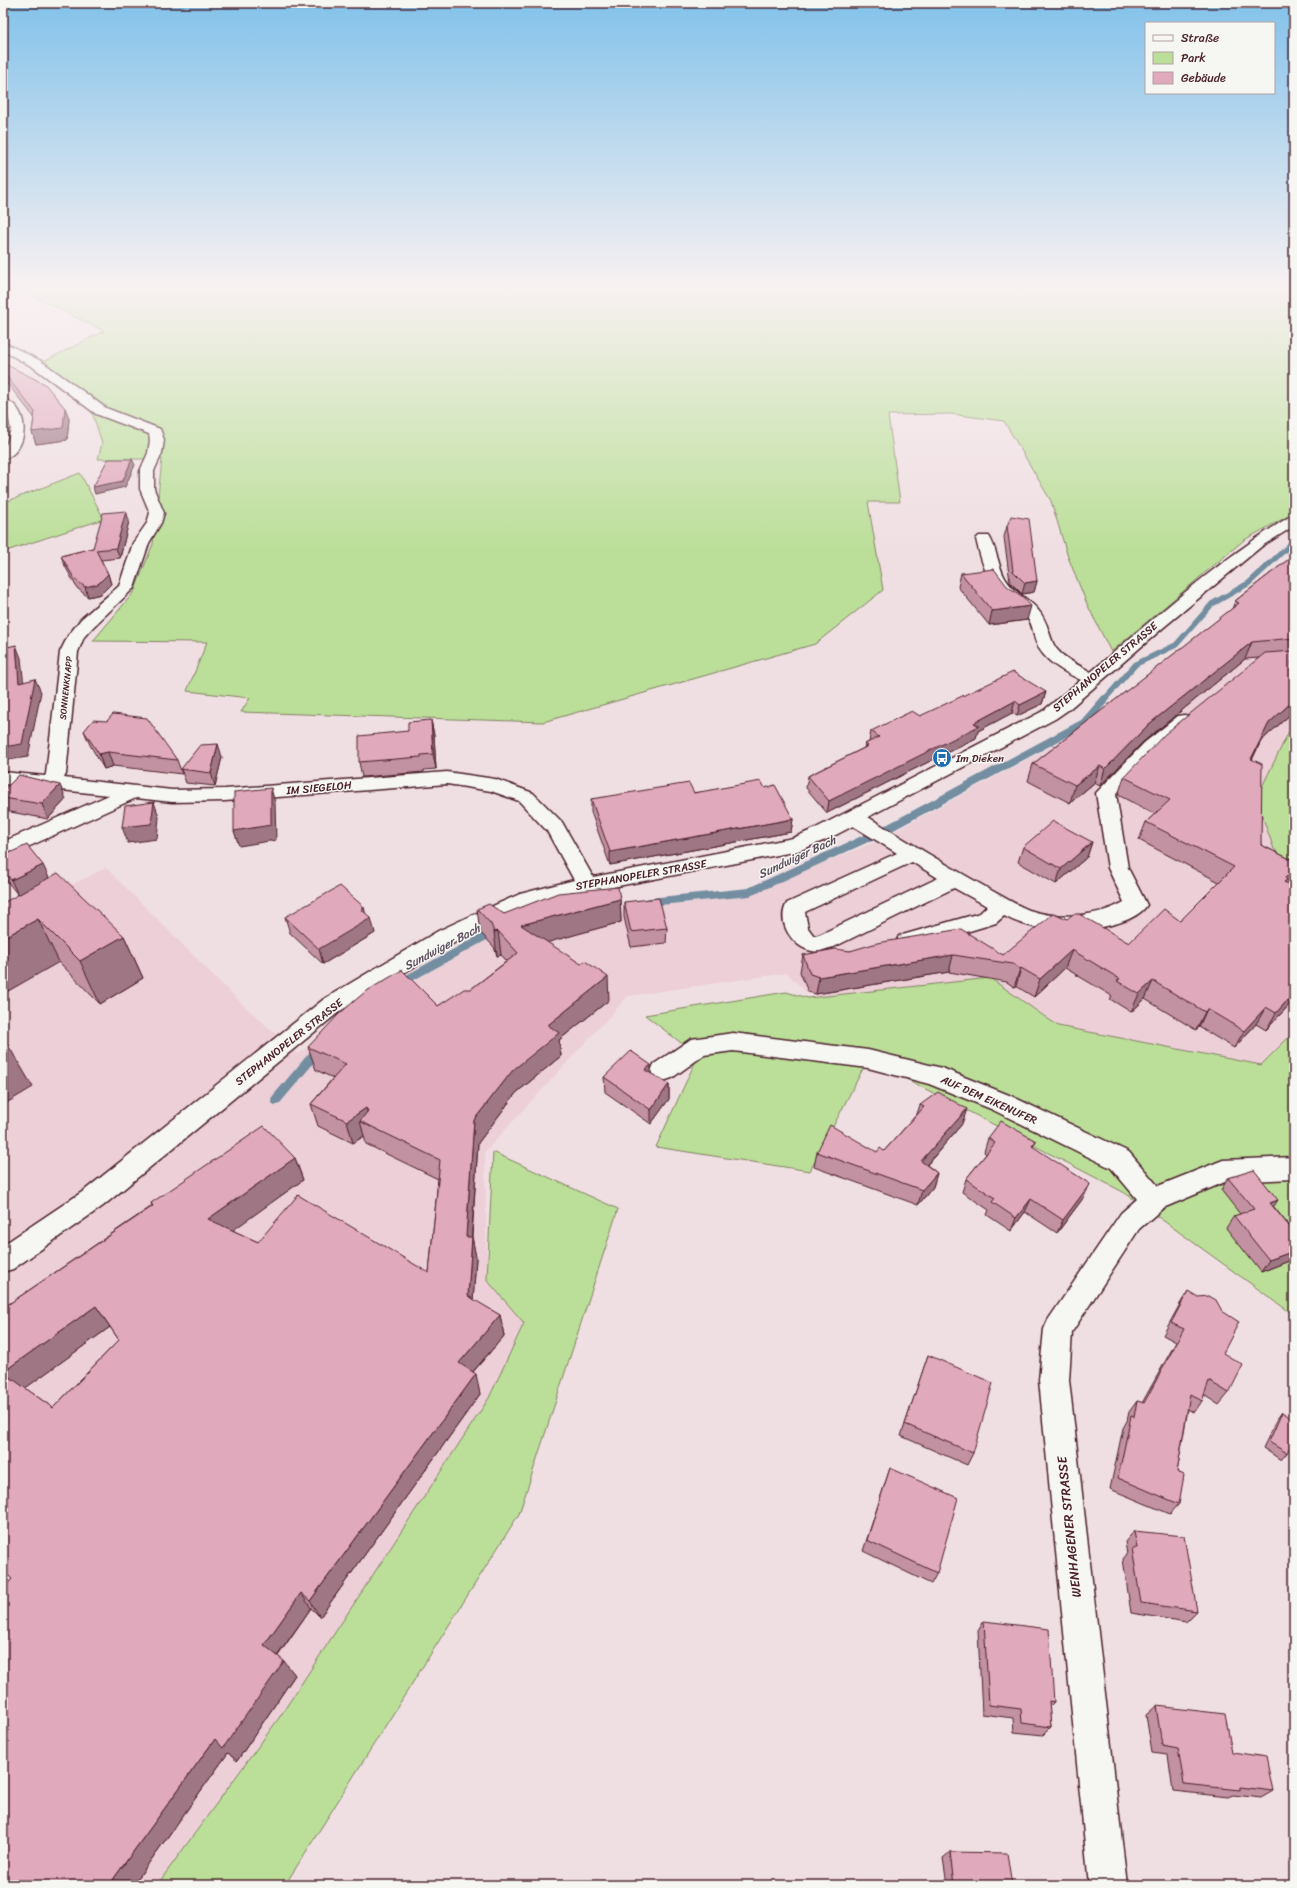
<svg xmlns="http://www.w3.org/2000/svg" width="1297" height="1888" font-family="Sriracha,sans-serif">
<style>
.built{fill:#eccfd7}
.green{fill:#bbdf99;stroke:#827f62}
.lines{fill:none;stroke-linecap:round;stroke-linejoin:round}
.stream-far2{stroke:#728ea0;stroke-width:5.5}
.stream-far1{stroke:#728ea0;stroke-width:8}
.stream{stroke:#728ea0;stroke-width:10}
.minor-casing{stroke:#4a1f2b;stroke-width:3}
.minor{fill:#f6f6f2;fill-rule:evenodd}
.wall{fill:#c291a2;stroke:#4a1f2b;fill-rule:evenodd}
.shaded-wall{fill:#9e7684;stroke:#4a1f2b}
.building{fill:#e1a9bc;stroke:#4a1f2b;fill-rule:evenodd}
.labels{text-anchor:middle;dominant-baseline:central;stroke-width:3;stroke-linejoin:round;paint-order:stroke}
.far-street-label{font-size:9px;fill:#4a1f2b;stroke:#f6f6f2}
.street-label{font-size:11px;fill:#4a1f2b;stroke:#f6f6f2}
.poi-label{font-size:11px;fill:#4a1f2b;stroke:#f6f6f2;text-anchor:start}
.water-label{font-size:12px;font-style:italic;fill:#5b4d5c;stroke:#f6f6f2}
.near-street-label{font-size:13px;fill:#4a1f2b;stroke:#f6f6f2}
</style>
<rect width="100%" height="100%" fill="#f0dfe2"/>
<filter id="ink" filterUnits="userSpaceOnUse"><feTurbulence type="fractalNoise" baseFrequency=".025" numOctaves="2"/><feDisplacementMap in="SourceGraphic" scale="8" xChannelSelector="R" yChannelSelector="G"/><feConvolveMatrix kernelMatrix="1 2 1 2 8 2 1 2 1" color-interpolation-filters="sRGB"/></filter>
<g filter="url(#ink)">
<path class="built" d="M 1294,560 L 1294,721 L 1292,723 L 1294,1032 L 1261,1065 L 1058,1026 L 990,978 L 818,997 L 806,992 L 787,973 L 628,996 L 485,1152 L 487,1280 L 524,1323 L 489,1398 L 279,1718 L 157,1885 L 3,1885 L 3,918 L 106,868 L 241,1003 L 298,1054 L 456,954 L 526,921 L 566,913 L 738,897 L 873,843 L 1087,727 Z"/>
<path class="green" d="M 3,285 L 1294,285 L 1294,513 L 1244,540 L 1111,652 L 1087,604 L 1068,557 L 1051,501 L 1004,421 L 951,414 L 888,415 L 900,502 L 868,502 L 883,590 L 815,644 L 543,722 L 241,712 L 250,698 L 187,691 L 207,642 L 93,641 L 134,592 L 153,544 L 162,459 L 98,459 L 102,443 L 90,406 L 39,364 L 104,331 L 21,290 L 3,294 Z
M 80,473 L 104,519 L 3,552 L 3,503 Z
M 1294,721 L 1294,867 L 1274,849 L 1256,799 Z
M 990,978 L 1058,1026 L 1261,1065 L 1294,1032 L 1294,1315 L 1125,1193 L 868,1059 L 810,1171 L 656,1147 L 698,1056 L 645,1015 L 786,992 L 808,998 Z
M 493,1152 L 618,1209 L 519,1514 L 285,1885 L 157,1885 L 279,1718 L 489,1398 L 524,1323 L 487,1280 Z"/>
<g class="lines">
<path class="stream-far2" d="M 1104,700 L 1136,664 L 1176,645 L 1212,604 L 1249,583 L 1294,541"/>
<path class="stream-far1" d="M 650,902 L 749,892 L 889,828 L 1084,723 L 1105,699
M 400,983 L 493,932"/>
<path class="stream" d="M 276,1100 L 319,1049"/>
<defs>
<path id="minor" d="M 3,342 L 41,361 L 106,408 L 160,429 L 164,440 L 162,453 L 154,471 L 154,489 L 164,513 L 161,523 L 149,543 L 134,588 L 93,627 L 84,637 L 78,652 L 66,774 L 64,778 L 172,790 L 225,789 L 447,772 L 495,779 L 533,793 L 562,822 L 593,877 L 793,838 L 814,829 L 1043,711 L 1081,680 C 1064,672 1043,661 1036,642 C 1033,634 1033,625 1028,619 C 1022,610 1013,605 1005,599 C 988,584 981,561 976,539 L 979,536 L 989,536 C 996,546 998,566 1005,578 C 1013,592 1028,598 1038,610 C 1047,620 1048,631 1053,643 C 1059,657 1079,665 1091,672 C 1155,617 1218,561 1289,517 L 1294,516 L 1294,526 L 1262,546 L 1164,627 L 1068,710 L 1055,719 L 868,817 C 908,842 948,866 989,889 C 1002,896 1016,905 1029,910 C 1058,920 1098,917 1124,902 L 1108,868 L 1096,793 L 1144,743 L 1178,716 L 1184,715 L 1190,716 L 1193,720 L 1190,724 L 1158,751 L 1116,794 L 1128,868 L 1147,905 C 1133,928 1069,934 1045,929 C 1031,927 1017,923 1004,916 L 996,923 L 907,950 L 899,948 L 896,942 L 899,936 L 980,913 L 987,906 L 954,888 L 834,947 C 827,948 819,953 812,951 C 792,947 776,922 787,903 L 897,853 L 853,826 L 828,839 L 798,851 L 556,898 L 536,904 L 454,943 L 340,1011 L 103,1206 L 13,1269 L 3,1272 L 3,1245 L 85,1190 L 324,999 L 438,931 L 479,912 L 520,894 L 574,880 L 547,831 L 519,801 L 491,791 L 447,784 L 225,801 L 172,802 L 136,798 L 21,850 L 14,852 L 7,850 L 4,845 L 7,840 L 109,795 L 3,784 L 3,772 L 45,776 L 46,774 L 60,652 L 68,636 L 81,619 L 119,586 L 133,543 L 147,523 L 150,513 L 140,489 L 140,471 L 148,453 L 150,440 L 149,434 L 96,414 L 33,367 L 3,351 ZM 912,862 L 938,878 L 819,935 L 814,936 L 808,928 L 805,912 Z
M 3,399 C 31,406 30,452 3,459 L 3,448 L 7,443 L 11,429 L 8,415 L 3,409 Z
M 733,1033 L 868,1050 L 942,1068 L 1009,1095 L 1129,1152 L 1158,1186 L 1223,1160 L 1294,1157 L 1294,1179 L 1225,1182 L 1163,1208 L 1139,1229 L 1072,1332 L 1069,1380 L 1127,1885 L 1089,1885 L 1039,1380 L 1044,1329 L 1048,1320 L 1121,1213 L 1137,1199 L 1111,1168 L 991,1109 L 929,1084 L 868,1068 L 733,1051 L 704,1055 L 672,1078 L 663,1081 L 654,1078 L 651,1071 L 654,1064 L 691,1039 Z"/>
</defs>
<use href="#minor" class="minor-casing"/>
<use href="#minor" class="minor"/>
</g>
<path class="wall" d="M 3,363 L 65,408 L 69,419 L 67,440 L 36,444 L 32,432 L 34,417 L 3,378 Z
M 126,511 L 129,521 L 120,558 L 101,560 L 108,574 L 111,584 L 101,594 L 88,597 L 77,588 L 65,566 L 61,556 L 93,548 Z
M 1007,526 L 1037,581 L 1034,592 L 1022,594 L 1010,582 L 1004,537 Z
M 1294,555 L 1294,711 L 1261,741 L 1252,760 L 1261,845 L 1294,861 L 1294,873 L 1290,881 L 1288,884 L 1294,887 L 1294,1007 L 1290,1004 L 1266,1030 L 1256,1024 L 1234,1048 L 1199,1027 L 1196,1030 L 1145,999 L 1131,1012 L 1110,999 L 1112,996 L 1065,968 L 1034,997 L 1016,986 L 1014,987 L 1007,982 L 949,972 L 816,994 L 808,992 L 800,972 L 803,955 L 850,951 L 1003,955 L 1067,919 L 1129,943 L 1180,921 L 1219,882 L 1139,840 L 1146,822 L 1155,814 L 1118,795 L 1124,777 L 1259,658 L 1245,659 L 1143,742 L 1100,786 L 1094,783 L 1070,803 L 1028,781 L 1033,764 L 1232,609 L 1235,601 Z
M 961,573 L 1027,620 L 989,625 L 958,587 Z
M 1046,692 L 1042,704 L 1017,716 L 1012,713 L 978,731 L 976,738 L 827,813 L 806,788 L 808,776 L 864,748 L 865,744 L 869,742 L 871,731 L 920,716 Z
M 431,720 L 434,735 L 436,769 L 424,770 L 424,772 L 362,777 L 359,762 L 408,731 Z
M 107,721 L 177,760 L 182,774 L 113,766 L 104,769 L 90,745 L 84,731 Z
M 222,757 L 215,786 L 186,783 L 181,769 Z
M 765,788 L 793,819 L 791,832 L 610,865 L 591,812 L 591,799 Z
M 3,791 L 66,799 L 48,819 L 5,811 L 3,808 Z
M 1092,842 L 1087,857 L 1056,884 L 1018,862 L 1023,847 Z
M 3,856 L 124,936 L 143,978 L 100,1004 L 59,962 L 18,895 L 3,876 Z
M 620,899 L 621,922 L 547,942 L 609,1000 L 559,1040 L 561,1056 L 516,1093 L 478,1143 L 472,1237 L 476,1258 L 473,1300 L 500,1315 L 504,1336 L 473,1372 L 480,1394 L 320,1617 L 311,1608 L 278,1656 L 295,1675 L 237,1761 L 228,1753 L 133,1885 L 3,1885 L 12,1579 L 3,1308 L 152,1206 L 151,1203 L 295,1158 L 303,1180 L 232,1230 L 258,1242 L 429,1273 L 438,1179 L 366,1144 L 364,1136 L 353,1143 L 318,1126 L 311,1104 L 333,1078 L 316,1070 L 308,1047 L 438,1006 L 471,989 L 507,961 L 501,955 L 497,956 L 494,947 L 480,932 L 477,909 L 504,914 ZM 110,1327 L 119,1340 L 53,1408 L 25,1388 Z
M 624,902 L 667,928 L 666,943 L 631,947 L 624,917 Z
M 365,913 L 375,933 L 323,964 L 290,933 L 285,917 Z
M 604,1077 L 669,1084 L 669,1099 L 651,1124 L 605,1092 Z
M 920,1105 L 962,1124 L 927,1165 L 937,1173 L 933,1187 L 918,1205 L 814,1167 L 817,1152 L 877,1152 L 884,1151 L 917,1114 Z
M 988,1138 L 1036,1141 L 1033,1147 L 1084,1197 L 1057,1233 L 1025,1212 L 1011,1231 L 987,1215 L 989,1210 L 962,1192 L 966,1179 L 986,1154 L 984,1152 Z
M 1228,1178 L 1274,1207 L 1294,1232 L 1294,1259 L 1261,1272 L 1226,1228 L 1234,1216 L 1240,1214 L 1221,1190 Z
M 1188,1291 L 1223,1353 L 1229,1393 L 1219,1405 L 1204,1395 L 1202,1401 L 1194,1413 L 1188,1409 L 1177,1472 L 1179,1504 L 1170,1514 L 1110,1489 L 1123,1428 L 1127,1421 L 1129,1412 L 1137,1401 L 1142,1403 L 1176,1342 L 1163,1335 L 1180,1304 Z
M 928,1355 L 973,1453 L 967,1465 L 901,1436 Z
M 1282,1412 L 1287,1453 L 1281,1460 L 1263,1448 L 1277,1419 Z
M 890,1468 L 937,1573 L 931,1584 L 863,1551 Z
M 1134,1531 L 1197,1611 L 1186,1622 L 1131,1613 L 1123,1559 L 1127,1554 L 1125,1542 Z
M 984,1621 L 1054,1702 L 1049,1707 L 1051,1727 L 1043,1735 L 1014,1732 L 1013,1718 L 982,1714 L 978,1631 Z
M 1156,1706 L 1232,1752 L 1273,1791 L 1261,1798 L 1233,1795 L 1228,1797 L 1173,1791 L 1168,1755 L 1152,1753 L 1146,1715 Z
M 950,1852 L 1012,1885 L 947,1885 L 943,1858 Z"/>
<path class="shaded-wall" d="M 65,408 L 69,419 L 67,440 L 36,444 L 32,432 Z
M 132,459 L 135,465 L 125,487 L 95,494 L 93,487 Z
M 126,511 L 129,521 L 120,558 L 116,548 Z
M 108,574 L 111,584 L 101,594 L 88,597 L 85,587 Z
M 1037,581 L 1034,592 L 1022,594 L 1025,583 Z
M 1031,606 L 1027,620 L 989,625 L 992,611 Z
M 1252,642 L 1245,659 L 1143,742 L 1100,786 L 1105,769 L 1149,724 Z
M 16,645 L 21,658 L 25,696 L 19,683 Z
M 35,679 L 41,692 L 28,757 L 8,760 L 3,750 L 3,747 Z
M 1046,692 L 1042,704 L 1017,716 L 1020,705 Z
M 1294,700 L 1294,711 L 1261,741 L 1243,777 L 1251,759 L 1269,723 Z
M 1015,701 L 1012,713 L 978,731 L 976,738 L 827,813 L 829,801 Z
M 431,720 L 434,735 L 436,769 L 433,754 Z
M 218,744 L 222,757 L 215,786 L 211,773 Z
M 108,752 L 113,766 L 104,769 L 99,754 Z
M 1100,766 L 1094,783 L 1070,803 L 1075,785 Z
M 60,785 L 66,799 L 48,819 L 42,804 Z
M 271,788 L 275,803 L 276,840 L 239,846 L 234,831 Z
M 154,802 L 159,817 L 157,839 L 128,843 L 122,827 Z
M 793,819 L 791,832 L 610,865 L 610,852 Z
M 1092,842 L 1087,857 L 1056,884 L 1061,869 Z
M 43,865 L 50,880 L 18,895 L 11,880 Z
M 1294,869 L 1294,873 L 1290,881 L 1282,890 L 1285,878 Z
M 620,899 L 621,922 L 524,949 L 521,925 Z
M 364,907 L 367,920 L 371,918 L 375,933 L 323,964 L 319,949 L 361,909 Z
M 38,919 L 59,962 L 3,994 L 3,938 Z
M 498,931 L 501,955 L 497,956 L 494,932 Z
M 124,936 L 143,978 L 100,1004 L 80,961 Z
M 1072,950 L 1065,968 L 1034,997 L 1040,979 Z
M 953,955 L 949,972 L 816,994 L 819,977 Z
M 1021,968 L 1016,986 L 1014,987 L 1020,969 Z
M 608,977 L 609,1000 L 559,1040 L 561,1056 L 516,1093 L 478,1143 L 470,1258 L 466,1237 L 474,1120 L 548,1025 Z
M 1153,981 L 1145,999 L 1131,1012 L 1139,994 Z
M 1294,993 L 1294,997 L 1290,1004 L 1266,1030 L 1276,1013 Z
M 1266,1007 L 1256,1024 L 1234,1048 L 1244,1031 Z
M 1207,1009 L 1199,1027 L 1196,1030 L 1205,1012 Z
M 8,1045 L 33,1087 L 3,1105 L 3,1048 Z
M 651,1065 L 651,1080 L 645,1070 Z
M 669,1084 L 669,1099 L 651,1124 L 651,1110 Z
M 366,1108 L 371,1127 L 360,1121 L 364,1136 L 353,1143 L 347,1121 Z
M 967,1109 L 962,1124 L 917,1176 L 921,1161 Z
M 295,1158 L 303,1180 L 218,1241 L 208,1219 Z
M 937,1173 L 933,1187 L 918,1205 L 922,1190 Z
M 1090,1184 L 1084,1197 L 1057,1233 L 1063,1220 Z
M 1031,1199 L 1025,1212 L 1011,1231 L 1016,1218 Z
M 1278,1200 L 1270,1212 L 1270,1203 Z
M 472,1237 L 476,1258 L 472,1317 L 468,1296 Z
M 1294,1251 L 1294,1259 L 1261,1272 L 1269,1260 Z
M 96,1306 L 110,1327 L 20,1392 L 3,1372 Z
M 500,1315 L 504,1336 L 463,1383 L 459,1363 Z
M 476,1374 L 480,1394 L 320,1617 L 310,1601 Z
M 301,1593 L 311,1608 L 275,1659 L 264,1645 Z
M 284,1661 L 295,1675 L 237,1761 L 228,1753 L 133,1885 L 109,1885 L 215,1739 Z"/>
<path class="building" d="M 3,363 L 45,384 L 65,408 L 63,428 L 32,432 L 35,412 L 3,372 Z
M 108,459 L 132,459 L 123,481 L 93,487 Z
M 126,511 L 116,548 L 96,550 L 108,574 L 98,584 L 85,587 L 74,578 L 61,556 L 93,548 L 103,513 Z
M 1011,516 L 1029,519 L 1037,581 L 1025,583 L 1013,571 L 1007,526 Z
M 1294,555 L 1294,638 L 1252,642 L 1149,724 L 1105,769 L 1100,766 L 1075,785 L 1033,764 L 1239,603 L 1235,601 Z
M 994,569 L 1007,586 L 1023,597 L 1031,606 L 992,611 L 961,573 Z
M 16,645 L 19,683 L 35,679 L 22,744 L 3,747 L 3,648 Z
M 1294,651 L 1294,660 L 1291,663 L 1294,664 L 1294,700 L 1269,723 L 1251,759 L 1262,764 L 1261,845 L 1294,861 L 1294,869 L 1285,878 L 1287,880 L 1284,882 L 1294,887 L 1294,993 L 1276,1013 L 1266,1007 L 1244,1031 L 1207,1009 L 1205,1012 L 1153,981 L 1139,994 L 1117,981 L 1120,979 L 1072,950 L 1040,979 L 1021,968 L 1020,969 L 1013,964 L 953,955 L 819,977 L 810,974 L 803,955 L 835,949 L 850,951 L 877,943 L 961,929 L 1003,955 L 1054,913 L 1067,919 L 1073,914 L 1079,914 L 1129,943 L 1164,909 L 1180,921 L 1234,867 L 1146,822 L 1170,800 L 1124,777 L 1165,734 L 1265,653 Z
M 1013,672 L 1046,692 L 1020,705 L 1015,701 L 974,723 L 979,726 L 829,801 L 808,776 L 868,746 L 865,744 L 879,737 L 871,731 L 912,711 L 920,716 Z
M 113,714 L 147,718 L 177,760 L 108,752 L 99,754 L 84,731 L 93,720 L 107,721 Z
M 431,720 L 433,754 L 421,755 L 421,757 L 359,762 L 359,736 L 408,731 L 408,722 Z
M 218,744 L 211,773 L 181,769 L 200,745 Z
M 19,775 L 60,785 L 42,804 L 3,798 L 3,791 Z
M 761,781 L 765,788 L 775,785 L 793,819 L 610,852 L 591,799 L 689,783 L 694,793 Z
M 271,788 L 271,825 L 234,831 L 234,792 Z
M 154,802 L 151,824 L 122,827 L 125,806 Z
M 1053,821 L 1092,842 L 1061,869 L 1023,847 Z
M 27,845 L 43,865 L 11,880 L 3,870 L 3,856 Z
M 58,873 L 124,936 L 80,961 L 38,919 L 3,938 L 3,903 Z
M 340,886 L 364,907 L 361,909 L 371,918 L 319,949 L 285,917 Z
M 618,887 L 620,899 L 521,925 L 581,964 L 585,961 L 608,977 L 548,1025 L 559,1033 L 513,1070 L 474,1120 L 466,1237 L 472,1237 L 468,1296 L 500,1315 L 459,1363 L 476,1374 L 310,1601 L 301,1593 L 264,1645 L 284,1661 L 223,1748 L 215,1739 L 109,1885 L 3,1885 L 3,1589 L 12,1579 L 3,1570 L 3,1308 L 153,1206 L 151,1203 L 264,1126 L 295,1158 L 208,1219 L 258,1242 L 298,1195 L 429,1273 L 440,1160 L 360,1121 L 368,1111 L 366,1108 L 347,1121 L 311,1104 L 346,1064 L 308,1047 L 339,1014 L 365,992 L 402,970 L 438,1006 L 464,989 L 471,989 L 518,953 L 498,931 L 494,932 L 491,924 L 477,909 L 489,904 L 504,914 L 558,893 ZM 96,1306 L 119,1340 L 53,1408 L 3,1372 Z
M 659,898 L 667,928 L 631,932 L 624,902 Z
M 3,1039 L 8,1045 L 3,1048 Z
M 631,1051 L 651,1065 L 645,1070 L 669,1084 L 651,1110 L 604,1077 Z
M 938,1092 L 967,1109 L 921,1161 L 937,1173 L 922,1190 L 817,1152 L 830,1125 L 877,1152 L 880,1148 L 884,1151 L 924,1107 L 920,1105 Z
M 1001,1121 L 1036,1141 L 1032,1146 L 1090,1184 L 1063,1220 L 1031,1199 L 1016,1218 L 992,1202 L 995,1198 L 966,1179 L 995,1143 L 988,1138 Z
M 1254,1170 L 1278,1200 L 1270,1203 L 1294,1232 L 1294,1251 L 1269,1260 L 1234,1216 L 1254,1209 L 1228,1178 Z
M 1188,1291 L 1198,1297 L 1209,1296 L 1216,1300 L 1222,1311 L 1239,1322 L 1223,1353 L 1243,1365 L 1229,1393 L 1209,1381 L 1202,1401 L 1190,1394 L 1177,1472 L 1184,1475 L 1179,1504 L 1118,1478 L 1131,1416 L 1134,1417 L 1137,1401 L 1144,1403 L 1184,1329 L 1171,1323 Z
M 928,1355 L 993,1383 L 973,1453 L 905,1424 Z
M 1282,1412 L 1294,1420 L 1294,1437 L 1287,1453 L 1269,1442 Z
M 890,1468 L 958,1498 L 937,1573 L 867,1540 Z
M 1134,1531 L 1184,1536 L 1197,1611 L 1141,1603 L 1132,1548 L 1137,1548 Z
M 984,1621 L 1049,1629 L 1054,1702 L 1049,1701 L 1051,1727 L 1022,1723 L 1021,1709 L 989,1705 Z
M 1156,1706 L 1225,1714 L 1232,1752 L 1266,1757 L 1273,1791 L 1239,1787 L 1239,1790 L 1184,1784 L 1178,1748 L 1162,1745 Z
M 950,1852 L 1007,1853 L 1012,1885 L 954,1885 Z"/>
</g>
<linearGradient id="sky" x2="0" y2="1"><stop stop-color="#83c2ea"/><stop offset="0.52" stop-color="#f8f1f2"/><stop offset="1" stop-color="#f8f1f2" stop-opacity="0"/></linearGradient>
<rect width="1297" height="549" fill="url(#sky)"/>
<defs>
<symbol id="bus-disc" viewBox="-11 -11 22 22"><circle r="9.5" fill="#1f6fb2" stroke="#f6f6f2"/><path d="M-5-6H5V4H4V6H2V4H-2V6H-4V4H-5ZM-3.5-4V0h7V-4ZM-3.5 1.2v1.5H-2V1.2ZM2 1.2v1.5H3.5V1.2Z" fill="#fff"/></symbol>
</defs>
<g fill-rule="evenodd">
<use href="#bus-disc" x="931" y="747" width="22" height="22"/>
</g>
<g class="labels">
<g class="far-street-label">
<text transform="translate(66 688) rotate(-84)">SONNENKNAPP</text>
</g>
<g class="street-label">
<text transform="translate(1105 667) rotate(-40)">STEPHANOPELER STRASSE</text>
<text transform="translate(319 788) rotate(-5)">IM SIEGELOH</text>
<text transform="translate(641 875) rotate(-10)">STEPHANOPELER STRASSE</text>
<text transform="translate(289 1042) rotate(-38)">STEPHANOPELER STRASSE</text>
<text transform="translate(989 1100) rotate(24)">AUF DEM EIKENUFER</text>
</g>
<g class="poi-label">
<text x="956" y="758">Im Dieken</text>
</g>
<g class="water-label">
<text transform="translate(797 857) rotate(-25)">Sundwiger Bach</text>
<text transform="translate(442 947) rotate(-28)">Sundwiger Bach</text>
</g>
<g class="near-street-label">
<text transform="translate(1069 1527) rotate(-96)">WENHAGENER STRASSE</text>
</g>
</g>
<rect width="1297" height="1888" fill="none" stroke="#f6f6f2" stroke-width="16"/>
<rect x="8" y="8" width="1281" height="1872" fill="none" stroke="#4a1f2b" stroke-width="1.5" filter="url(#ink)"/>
<rect x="1145" y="22" width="130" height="72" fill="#f6f6f2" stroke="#b1a0a2"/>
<rect x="1153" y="35" width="20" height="6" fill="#f6f6f2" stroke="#b1a0a2"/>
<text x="1181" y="42" font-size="12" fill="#4a1f2b">Straße</text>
<rect x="1153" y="52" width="20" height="12" fill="#bbdf99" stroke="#b1a0a2"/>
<text x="1181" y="62" font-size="12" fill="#4a1f2b">Park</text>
<rect x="1153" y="72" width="20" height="12" fill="#e1a9bc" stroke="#b1a0a2"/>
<text x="1181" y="82" font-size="12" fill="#4a1f2b">Gebäude</text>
</svg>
